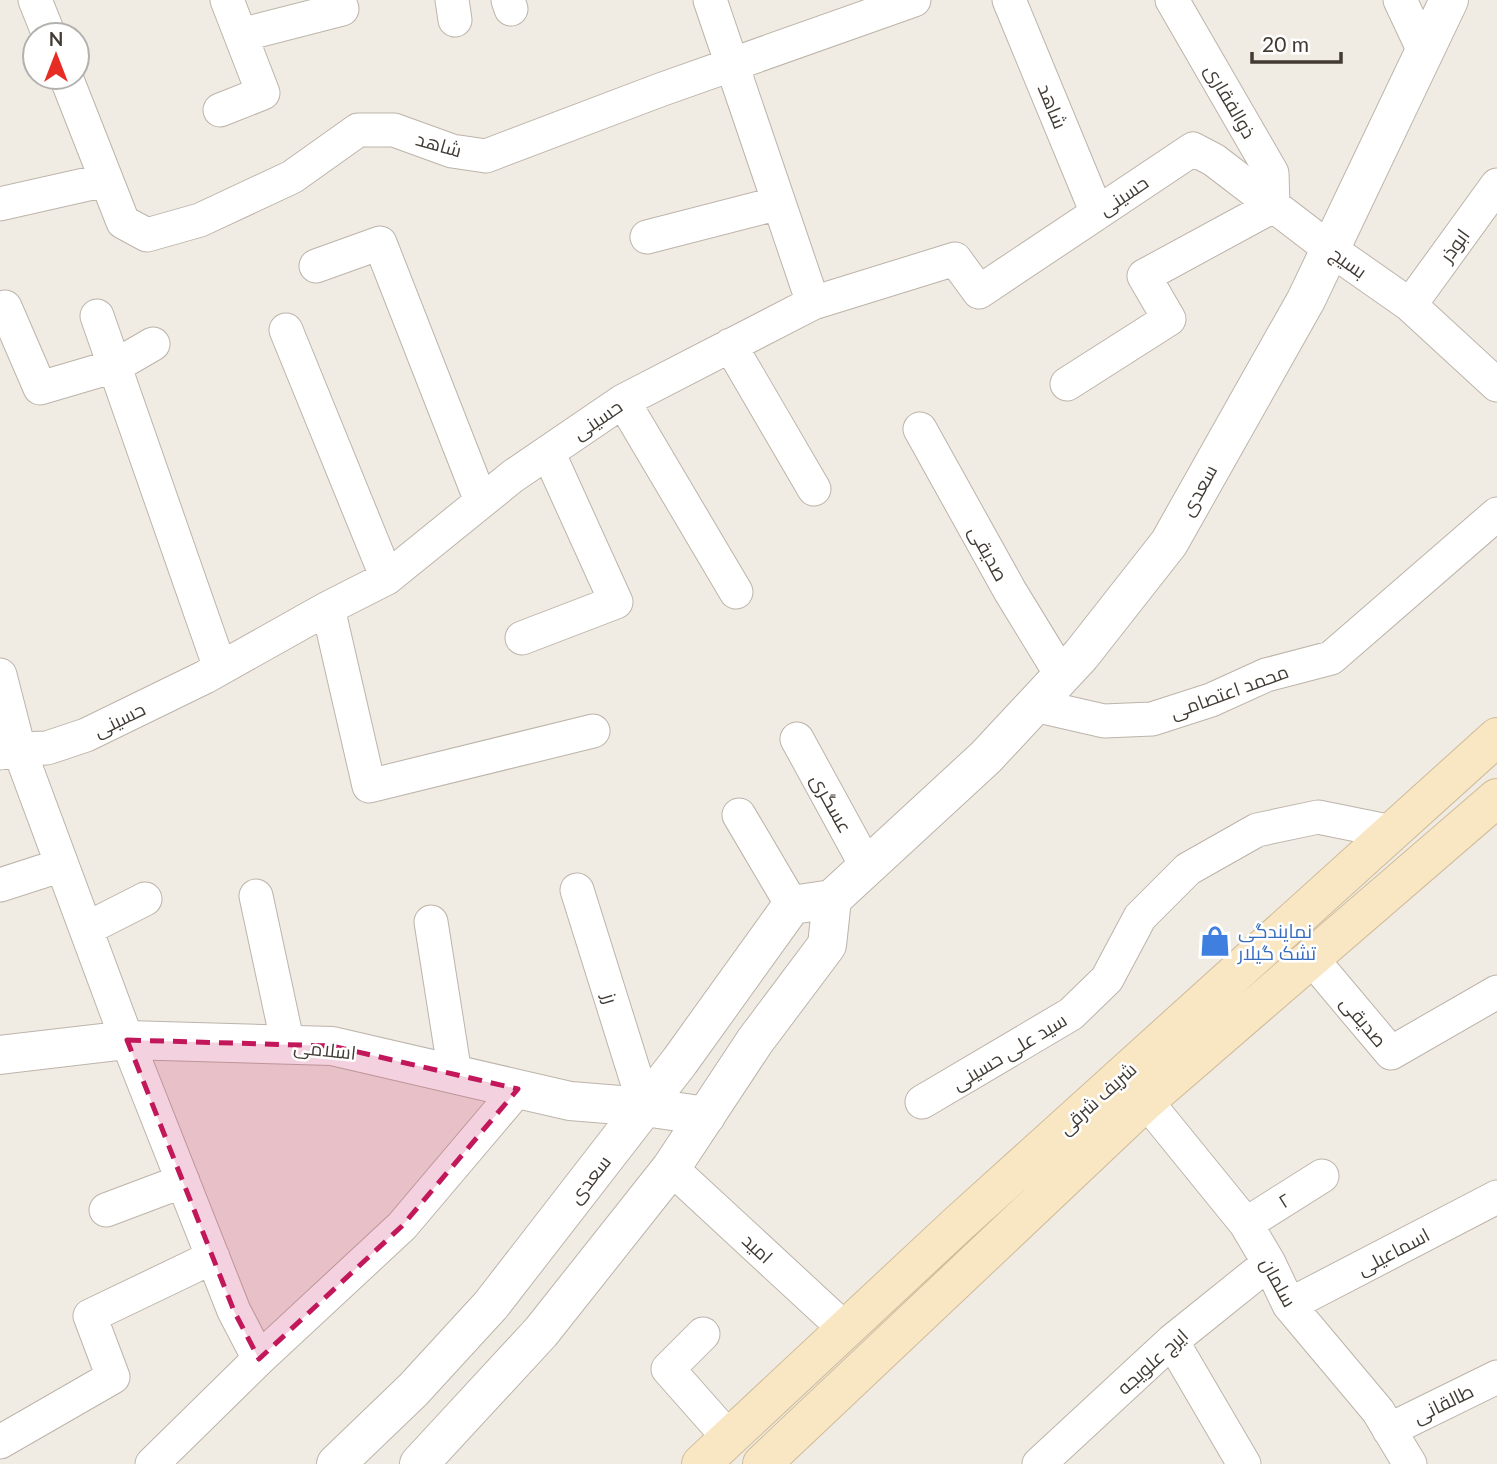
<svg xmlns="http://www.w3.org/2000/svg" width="1497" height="1464" font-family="Lato,Cairo,sans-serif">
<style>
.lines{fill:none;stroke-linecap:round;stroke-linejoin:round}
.minor-casing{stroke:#bdb4aa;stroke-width:35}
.tertiary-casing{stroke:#bdb4aa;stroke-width:40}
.secondary-casing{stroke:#cfbb99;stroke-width:40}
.minor{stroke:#fff;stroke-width:33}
.tertiary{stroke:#fff;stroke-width:38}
.secondary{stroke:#f9e7c4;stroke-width:38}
.marked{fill:#c2185b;fill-opacity:0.2;stroke:#c2185b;stroke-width:5;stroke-dasharray:14 9;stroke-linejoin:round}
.labels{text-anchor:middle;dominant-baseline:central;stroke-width:5;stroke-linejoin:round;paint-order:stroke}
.street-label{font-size:19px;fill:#413b34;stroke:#fff}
.shop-label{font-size:19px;fill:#366cbe;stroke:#fff;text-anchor:start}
</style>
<rect width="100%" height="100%" fill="#f0ebe3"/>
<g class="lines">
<defs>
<path id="minor" d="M 35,0 L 49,35
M 452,0 L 455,20
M 508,0 L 511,9
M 710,0 L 813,303
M 1009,0 L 1097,213
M 1400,0 L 1424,51
M 241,35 L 342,9 L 339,0
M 66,77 L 123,222 L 147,235 L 200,220 L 292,177 L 358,130 L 394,130 L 452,151 L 486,156 L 660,90 L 914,0
M 220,110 L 263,93 L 227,0
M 0,204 L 106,180
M 647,237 L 779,203
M 316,266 L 380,243 L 481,501
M 1410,305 L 1497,185
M 5,307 L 40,388 L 115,366 L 153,344
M 97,316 L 220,668
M 286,330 L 387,578
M 730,345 L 814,489
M 1067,384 L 1169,319 L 1144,276 L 1273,206 L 1272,173 L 1172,0
M 623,401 L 736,592
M 920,429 L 1010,591 L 1062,676
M 328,608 L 369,786 L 593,731
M 522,638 L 616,602 L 548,452
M 0,675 L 19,749 L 127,1040 L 234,1311 L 259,1359
M 1034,705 L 1104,721 L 1152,719 L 1211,700 L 1266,675 L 1331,658 L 1497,514
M 797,739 L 867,867
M 0,753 L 19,749 L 47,748 L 86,735 L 205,677 L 328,608 L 387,578 L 513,476 L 623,401 L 813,303 L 955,259 L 979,292 L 1193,149 L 1214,160 L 1330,249 L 1410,305 L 1497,385
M 739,815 L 792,905
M 0,885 L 62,865
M 577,890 L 645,1107
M 256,896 L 288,1045
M 431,922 L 455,1074
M 86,929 L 145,899
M 1312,959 L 1391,1053 L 1497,992
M 1146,1101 L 1246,1224 L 1269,1263 L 1289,1305 L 1378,1411 L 1410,1464
M 922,1102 L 1071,1014 L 1107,979 L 1140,917 L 1188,869 L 1257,830 L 1318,817 L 1392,832
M 671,1168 L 845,1329
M 106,1210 L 183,1181
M 1246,1224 L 1322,1176
M 1289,1305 L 1497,1197
M 703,1334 L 668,1369 L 729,1438
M 1172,1341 L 1244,1464
M 1389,1430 L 1497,1377
M 0,1442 L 113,1377 L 90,1316 L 213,1257
M 152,1464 L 259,1359 L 402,1226 L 518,1089
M 1039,1464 L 1172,1341 L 1269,1263"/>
<path id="tertiary" d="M 0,1055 L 127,1040 L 332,1046 L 570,1101 L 645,1107 L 706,1116
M 336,1464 L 413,1390 L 491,1305 L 680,1061 L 792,905 L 832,899 L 986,757 L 1081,655 L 1169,543 L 1306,300 L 1449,0
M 419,1464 L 541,1332 L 671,1168 L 755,1041 L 827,945 L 832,899"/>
<path id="secondary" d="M 701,1464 L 958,1224 L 1497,737
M 762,1464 L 1146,1101 L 1497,798"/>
</defs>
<use href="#minor" class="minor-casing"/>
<use href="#tertiary" class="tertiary-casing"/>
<use href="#secondary" class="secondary-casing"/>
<use href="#minor" class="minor"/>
<use href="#tertiary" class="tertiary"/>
<use href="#secondary" class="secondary"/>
</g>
<path class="marked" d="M 127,1040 L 332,1046 L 518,1089 L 402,1226 L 259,1359 L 234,1311 Z"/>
<defs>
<symbol id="shop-bare" viewBox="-9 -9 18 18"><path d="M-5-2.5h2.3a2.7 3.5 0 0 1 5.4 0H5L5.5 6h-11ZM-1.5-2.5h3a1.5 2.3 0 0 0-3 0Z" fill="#3f7fe0" stroke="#fff" stroke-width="2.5" paint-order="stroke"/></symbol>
</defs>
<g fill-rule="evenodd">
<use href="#shop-bare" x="1193" y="919" width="44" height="44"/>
</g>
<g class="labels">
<g class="street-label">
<text transform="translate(1231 101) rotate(60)">ذوالفقاری</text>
<text transform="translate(1053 106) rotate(68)">شاهد</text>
<text transform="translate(439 144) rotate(16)">شاهد</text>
<text transform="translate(1123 195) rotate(-34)">حسینی</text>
<text transform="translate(1454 245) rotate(-54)">ابوذر</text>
<text transform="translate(1349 262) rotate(35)">بسیج</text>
<text transform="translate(597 419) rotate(-34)">حسینی</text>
<text transform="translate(1198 490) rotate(-61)">سعدی</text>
<text transform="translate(989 553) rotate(61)">صدیقی</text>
<text transform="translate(1229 691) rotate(-20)">محمد اعتصامی</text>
<text transform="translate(119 719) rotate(-26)">حسینی</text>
<text transform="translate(832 803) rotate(61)">عسگری</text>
<text transform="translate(611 998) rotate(73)">رز</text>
<text transform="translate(1364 1021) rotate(50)">صدیقی</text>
<text transform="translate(325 1049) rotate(6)">اسلامی</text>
<text transform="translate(1009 1051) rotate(-31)">سید علی حسینی</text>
<text transform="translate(1097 1098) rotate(-42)">شریف شرقی</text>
<text transform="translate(589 1179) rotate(-52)">سعدی</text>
<text transform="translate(1284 1200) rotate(-32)">۲</text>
<text transform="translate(758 1248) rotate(43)">امید</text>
<text transform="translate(1393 1251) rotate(-28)">اسماعیلی</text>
<text transform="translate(1279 1282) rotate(61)">سلمان</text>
<text transform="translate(1152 1361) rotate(-42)">ایرج علویجه</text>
<text transform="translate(1443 1403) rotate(-26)">طالقانی</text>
</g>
<g class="shop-label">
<text x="1238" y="930">نمایندگی<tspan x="1238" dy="22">تشک گیلار</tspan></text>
</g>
</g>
<g transform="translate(56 56)"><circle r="33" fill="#ffffff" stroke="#b3b1ae" stroke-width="2"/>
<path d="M0-5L12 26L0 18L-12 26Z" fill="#e72c23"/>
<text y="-10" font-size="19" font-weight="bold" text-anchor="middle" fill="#413b34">N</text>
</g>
<path d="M1252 52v10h89v-10" fill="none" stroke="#413b34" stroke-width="3.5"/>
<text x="1262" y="52" font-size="21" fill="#413b34" stroke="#ffffff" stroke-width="5" paint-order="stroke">20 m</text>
</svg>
